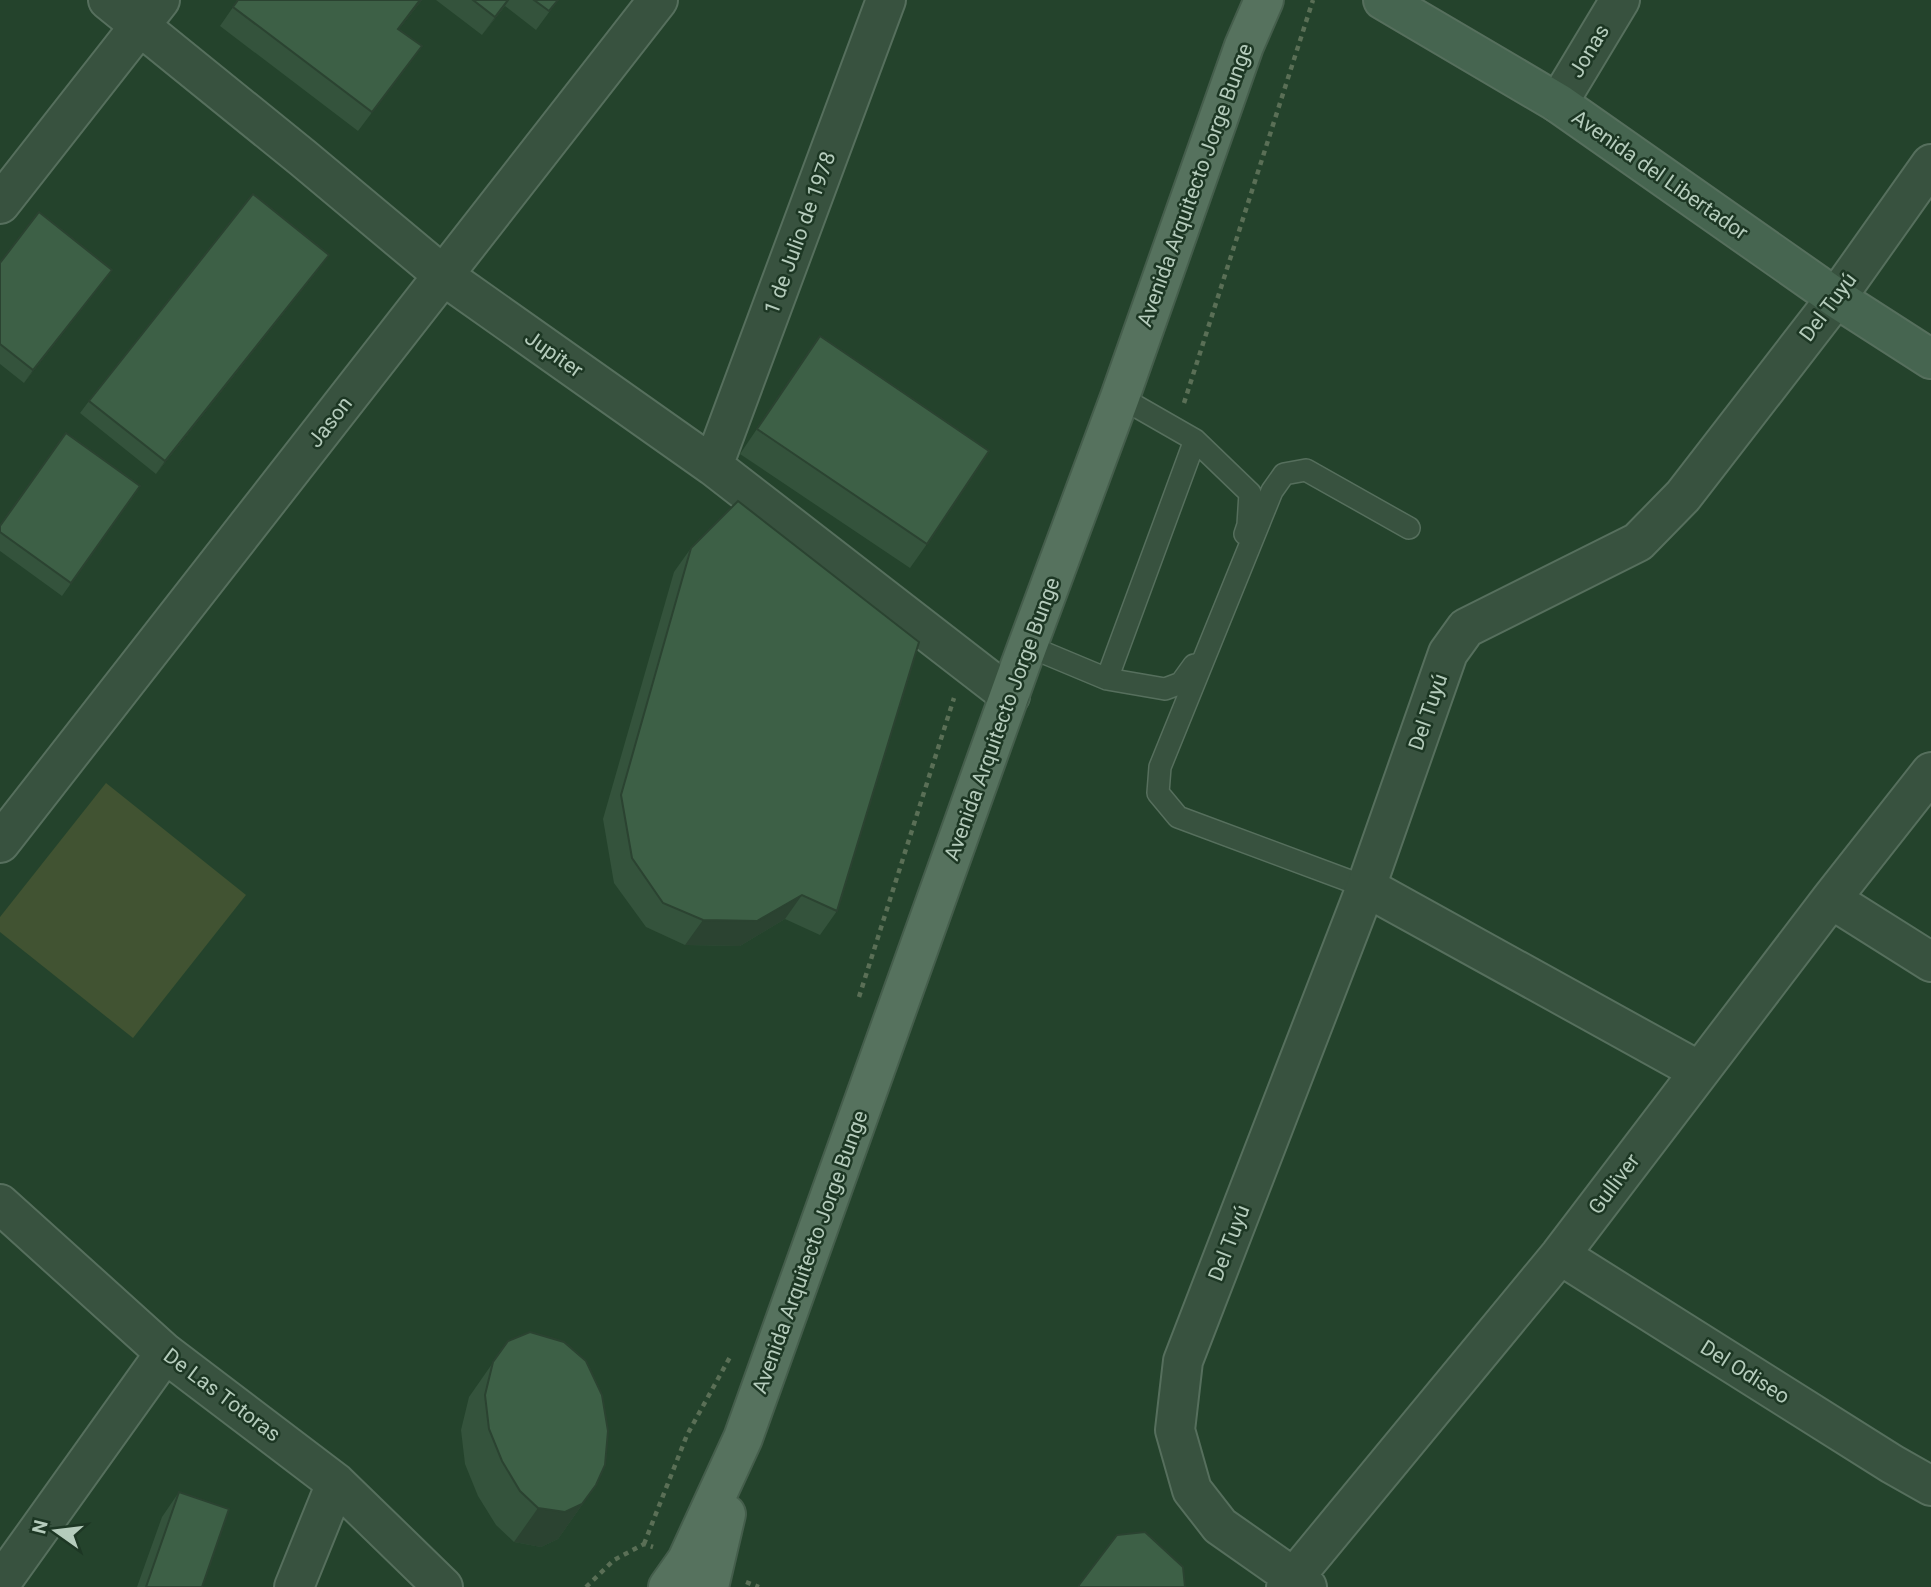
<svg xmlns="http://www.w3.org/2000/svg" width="1931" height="1587" font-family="Roboto,sans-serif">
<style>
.green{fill:#415332}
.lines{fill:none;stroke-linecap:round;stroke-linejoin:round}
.lane-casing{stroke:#566f5d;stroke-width:24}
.street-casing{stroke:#566f5d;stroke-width:42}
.secondary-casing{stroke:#566f5d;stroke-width:42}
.primary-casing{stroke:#455e4c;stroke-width:42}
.path{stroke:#5a6f56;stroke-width:4.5;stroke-dasharray:5 5;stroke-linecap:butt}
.lane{stroke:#38523f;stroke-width:21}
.street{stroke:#38523f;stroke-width:38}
.secondary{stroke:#466550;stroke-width:38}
.primary{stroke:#56725e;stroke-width:38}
.wall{fill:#34533c}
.shaded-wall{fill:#2b4331}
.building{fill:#3d6046;stroke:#2b4331;stroke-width:2}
.labels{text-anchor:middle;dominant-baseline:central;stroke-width:5;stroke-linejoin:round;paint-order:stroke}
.street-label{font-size:21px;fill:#b5ccbc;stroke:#1d3724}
</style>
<rect width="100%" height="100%" fill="#24432c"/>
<path class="green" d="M 106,783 L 246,895 L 133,1038 L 0,932 L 0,917 Z"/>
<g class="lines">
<defs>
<path id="lane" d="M 1120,397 L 1195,440 L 1250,493 L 1248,525 L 1245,534
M 1028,646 L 1107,679 L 1165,689 L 1181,683 L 1194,665
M 1107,679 L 1195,440
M 1366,887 L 1178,817 L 1158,793 L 1160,767 L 1272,491 L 1284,474 L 1306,470 L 1409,528"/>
<path id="street" d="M 108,0 L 303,158 L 444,276 L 713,466 L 1010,696
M 1558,103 L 1620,0
M 0,204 L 160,0
M 713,466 L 886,0
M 0,843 L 658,0
M 1366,887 L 1699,1071
M 1831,899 L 1931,962
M 0,1204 L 165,1353 L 336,1483 L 443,1587
M 1560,1255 L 1892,1464 L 1931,1486
M 0,1584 L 165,1353
M 294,1587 L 336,1483
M 1286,1587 L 1560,1255 L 1831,899 L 1931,772
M 1307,1587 L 1220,1526 L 1192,1490 L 1175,1430 L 1183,1361 L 1366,887 L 1448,653 L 1466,628 L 1638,542 L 1683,496 L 1836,298 L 1931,164"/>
<path id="secondary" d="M 1383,0 L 1558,103 L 1836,298 L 1931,359"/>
<path id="primary" d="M 668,1587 L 687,1560 L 743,1438 L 1020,666 L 1120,397 L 1244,46 L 1264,0
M 709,1587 L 726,1514"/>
</defs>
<use href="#lane" class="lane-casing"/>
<use href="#street" class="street-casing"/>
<use href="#secondary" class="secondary-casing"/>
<use href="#primary" class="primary-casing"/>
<path class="path" d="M 1184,403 L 1313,0
M 859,997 L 954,698
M 644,1544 L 687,1435 L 730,1357
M 746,1582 L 759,1587
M 586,1587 L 614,1560 L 644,1544 L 653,1547"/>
<use href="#lane" class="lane"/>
<use href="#street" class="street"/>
<use href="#secondary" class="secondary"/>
<use href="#primary" class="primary"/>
</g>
<path class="wall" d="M 238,0 L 422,0 L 399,29 L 422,46 L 358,131 L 220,26 Z
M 436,0 L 558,0 L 536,30 L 505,6 L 482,35 Z
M 0,263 L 112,270 L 24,383 L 0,364 Z
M 320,267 L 156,474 L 80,413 L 89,401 Z
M 820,336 L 927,544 L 910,568 L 740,454 Z
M 140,486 L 62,596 L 0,551 L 0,526 Z
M 691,548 L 837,911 L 820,935 L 785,919 L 740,946 L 685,945 L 646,927 L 614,883 L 603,819 L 674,572 Z
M 508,1341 L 596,1485 L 558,1539 L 541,1547 L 514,1542 L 496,1525 L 478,1496 L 465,1464 L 461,1430 L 469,1397 Z
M 179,1492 L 202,1587 L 137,1587 L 162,1517 Z"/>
<path class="shaded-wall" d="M 420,0 L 422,0 L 385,47 L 398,29 Z
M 508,0 L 509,0 L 482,35 L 495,17 Z
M 329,255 L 320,267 L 156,474 L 165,461 Z
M 112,270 L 103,282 L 24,383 L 33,370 Z
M 802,895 L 785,919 L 740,946 L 685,945 L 703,920 Z
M 596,1485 L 558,1539 L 541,1547 L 514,1542 L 538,1508 Z"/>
<path class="building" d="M 238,0 L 420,0 L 398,29 L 422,46 L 372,112 L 233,7 Z
M 473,0 L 508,0 L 495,17 Z
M 534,0 L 558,0 L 549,11 Z
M 253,194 L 329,255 L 165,461 L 89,401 Z
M 39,212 L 112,270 L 33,370 L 0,344 L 0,263 Z
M 820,336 L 989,451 L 927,544 L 757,429 Z
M 66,433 L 140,486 L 71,583 L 0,532 L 0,526 Z
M 738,501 L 919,642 L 837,911 L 802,895 L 757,921 L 703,920 L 663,903 L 632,858 L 621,795 L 691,548 Z
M 530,1332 L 564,1342 L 586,1361 L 602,1395 L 608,1431 L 605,1465 L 596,1485 L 582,1504 L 565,1512 L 538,1508 L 520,1491 L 502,1461 L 489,1429 L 485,1395 L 493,1362 L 508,1341 Z
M 179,1492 L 229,1509 L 202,1587 L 146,1587 Z
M 1145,1532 L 1183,1567 L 1185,1587 L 1079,1587 L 1079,1585 L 1117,1535 Z"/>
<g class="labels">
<g class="street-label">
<text transform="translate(1589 51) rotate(-59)">Jonas</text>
<text transform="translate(1660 175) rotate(35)">Avenida del Libertador</text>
<text transform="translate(1195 185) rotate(-70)">Avenida Arquitecto Jorge Bunge</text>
<text transform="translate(800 233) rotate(-70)">1 de Julio de 1978</text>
<text transform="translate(1828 307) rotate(-53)">Del Tuyú</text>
<text transform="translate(554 354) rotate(35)">Jupiter</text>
<text transform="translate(330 422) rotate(-52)">Jason</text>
<text transform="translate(1428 712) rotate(-71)">Del Tuyú</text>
<text transform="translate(1002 719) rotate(-70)">Avenida Arquitecto Jorge Bunge</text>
<text transform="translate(1614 1184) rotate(-53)">Gulliver</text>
<text transform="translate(1229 1243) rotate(-69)">Del Tuyú</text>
<text transform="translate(810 1252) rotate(-70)">Avenida Arquitecto Jorge Bunge</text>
<text transform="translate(1745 1372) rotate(32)">Del Odiseo</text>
<text transform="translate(222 1395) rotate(37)">De Las Totoras</text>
</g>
</g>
<g transform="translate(56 1531) rotate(284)" stroke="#1d3724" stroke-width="5" paint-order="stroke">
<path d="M0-5L12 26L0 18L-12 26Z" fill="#b5ccbc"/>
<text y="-10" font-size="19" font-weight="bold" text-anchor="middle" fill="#b5ccbc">N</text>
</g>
</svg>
